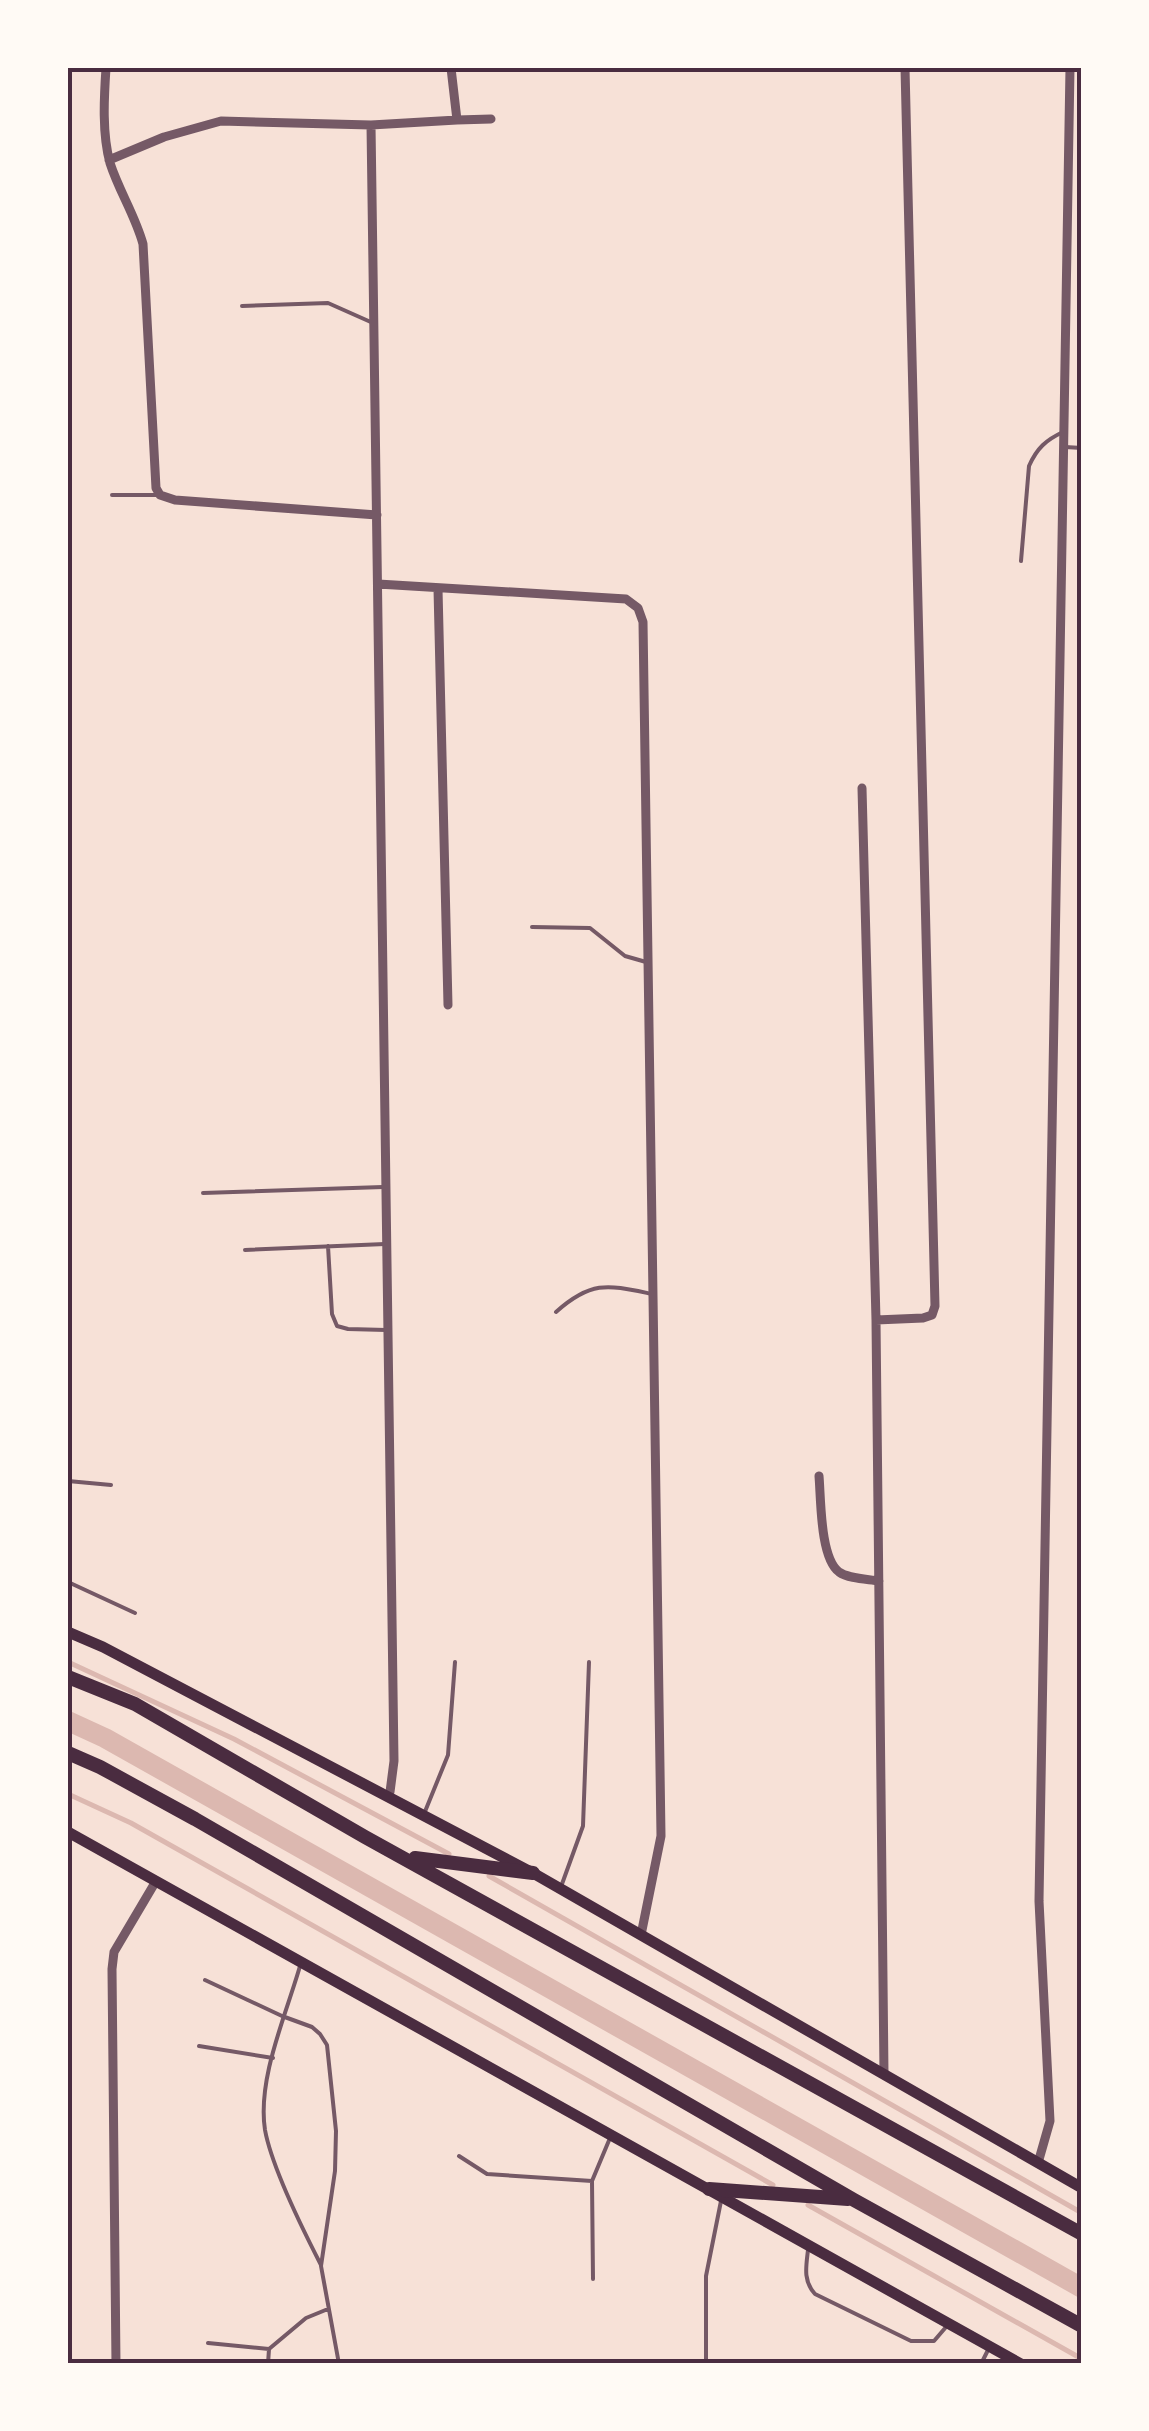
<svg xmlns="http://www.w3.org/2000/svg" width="1149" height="2431" font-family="Roboto,sans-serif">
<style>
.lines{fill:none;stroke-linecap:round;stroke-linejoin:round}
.stream{stroke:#dcb8b0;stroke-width:5}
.canal{stroke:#dcb8b0;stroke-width:20}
.service{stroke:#755966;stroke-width:4}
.minor{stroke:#755966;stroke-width:9}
.secondary{stroke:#4a2c40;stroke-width:11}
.trunk{stroke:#4a2c40;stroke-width:14}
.neatline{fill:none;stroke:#4a2c40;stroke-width:4}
</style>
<rect width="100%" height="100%" fill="#f7e1d7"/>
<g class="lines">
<path class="stream" d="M 68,1662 L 234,1739 L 449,1854
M 68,1794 L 131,1823 L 773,2185
M 489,1876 L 1082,2213
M 808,2205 L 1082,2359"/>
<path class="canal" d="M 68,1721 L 105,1738 L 1082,2288"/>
<path class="service" d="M 242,306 L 328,303 L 373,323
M 1065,447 L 1082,448
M 112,495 L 158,495
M 1021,561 L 1029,466 C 1037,448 1046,440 1063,432
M 532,927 L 590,928 L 625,956 L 646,962
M 203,1193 L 383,1187
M 328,1246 L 332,1314 L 337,1326 L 348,1329 L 386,1330
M 245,1250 L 385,1244
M 556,1312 C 592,1280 608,1285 652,1294
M 68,1481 L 111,1485
M 68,1582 L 135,1613
M 424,1814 L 448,1755 L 455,1662
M 562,1884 L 583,1826 L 589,1662
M 300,1966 C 286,2015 257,2079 265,2130 C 272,2168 303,2230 321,2265
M 205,1980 L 282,2016 L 312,2027 L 320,2034 L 327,2045 L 336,2131 L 335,2171 L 321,2266 L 339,2364
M 199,2046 L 273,2058
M 459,2156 L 487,2174 L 592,2181
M 808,2250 C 806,2267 803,2281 815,2294 L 911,2341 L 934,2341 L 946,2327
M 593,2279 L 592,2181 L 610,2138
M 208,2343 L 269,2349
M 268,2364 L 269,2349 L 306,2318 L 328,2309
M 706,2364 L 706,2276 L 721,2201
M 981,2364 L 988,2350"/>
<path class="minor" d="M 106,68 C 104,98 102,134 110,163 C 119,191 135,215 143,244 L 156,488 L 160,495 L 175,500 L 377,515
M 457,120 L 491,119
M 109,160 L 164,137 L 221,121 L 371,125
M 378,584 L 626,599 L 638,608 L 643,622 L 661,1836 L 641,1935
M 438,589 L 448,1005
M 862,788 L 876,1320
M 819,1476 C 821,1499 820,1558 839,1572 C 849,1579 867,1579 879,1581
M 390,1792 L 394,1761 L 371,125 L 457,120 L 451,68
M 884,2074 L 876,1320 L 923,1318 L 932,1315 L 935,1306 L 905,68
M 1038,2163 L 1050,2121 L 1039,1901 L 1070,68
M 116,2364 L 112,1969 L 114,1952 L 156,1881"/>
<path class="secondary" d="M 68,1632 L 103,1647 L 533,1873 L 1082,2188
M 68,1832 L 1021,2364"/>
<path class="trunk" d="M 68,1677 L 135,1704 L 365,1837 L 1082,2234
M 68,1753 L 100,1767 L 195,1819 L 854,2200 L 1082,2326
M 415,1858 L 533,1873
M 709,2189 L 848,2199"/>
</g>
<rect width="1149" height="2431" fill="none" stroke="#fffaf5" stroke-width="140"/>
<rect x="70" y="70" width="1009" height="2291" class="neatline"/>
</svg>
